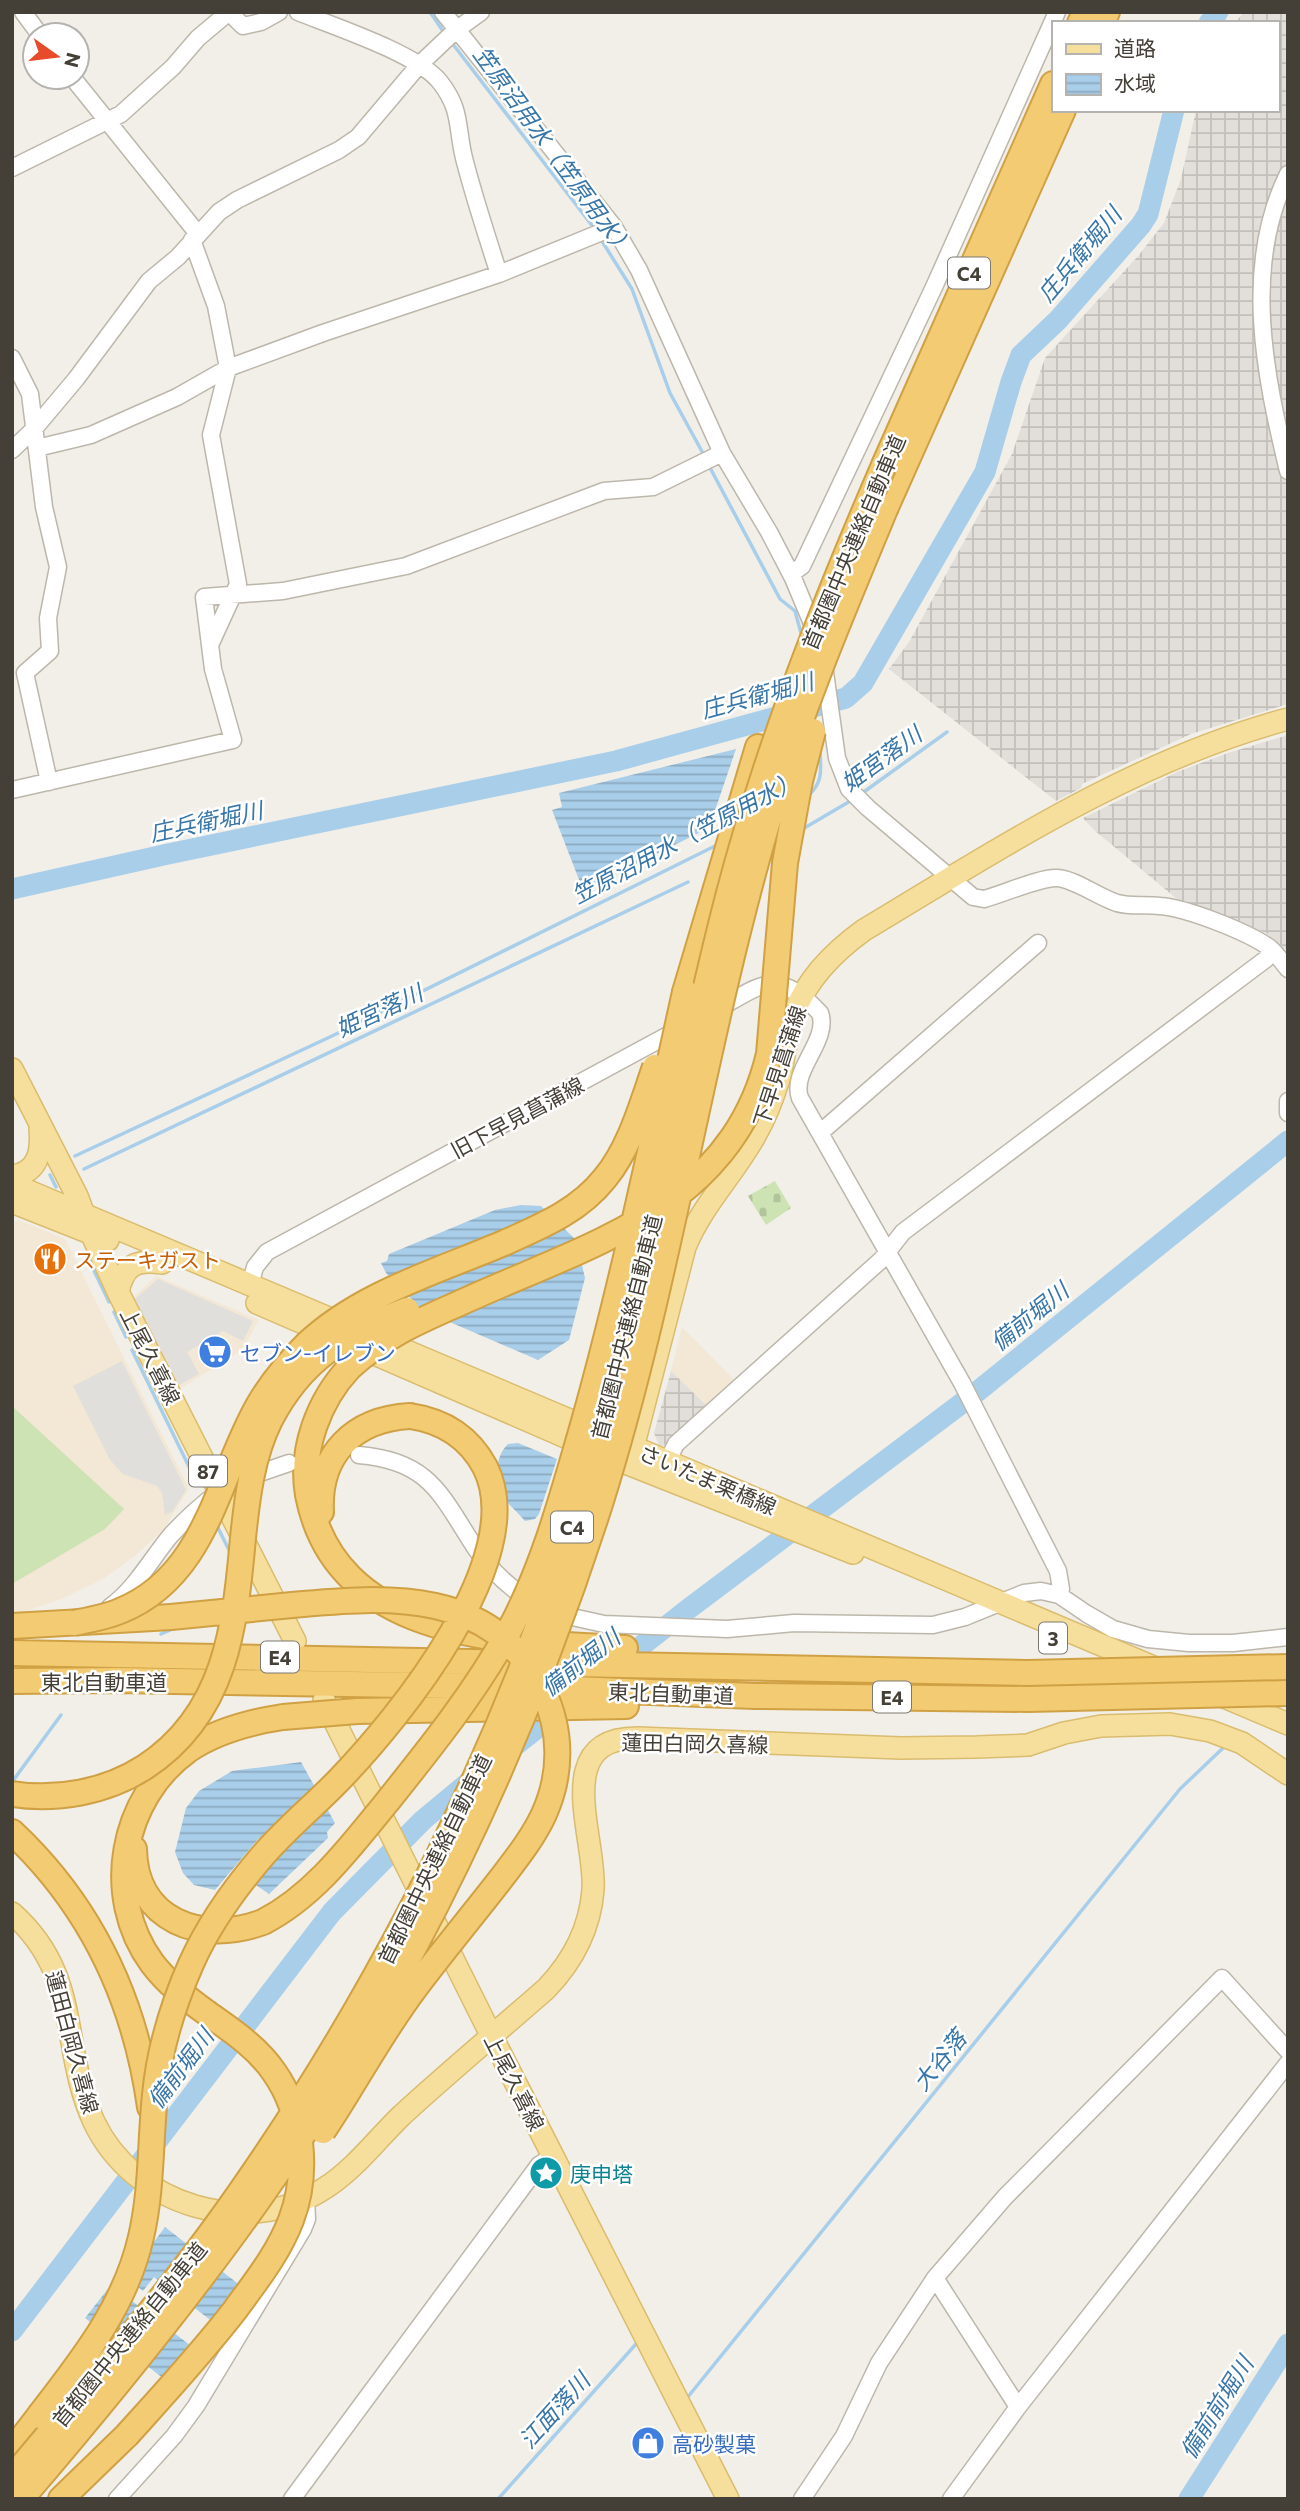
<svg xmlns="http://www.w3.org/2000/svg" width="1300" height="2511" font-family="Commissioner,'Noto Sans JP',sans-serif">
<style>
.commercial{fill:#f3e7d5}
.industrial{fill:url(#industrial-grid)}
.grass{fill:#cde3b4}
.cemetery{fill:url(#cemetery-stones)}
.parking{fill:#e1dfdc}
.water{fill:url(#water-rules)}
.lines{fill:none;stroke-linecap:round;stroke-linejoin:round}
.stream{stroke:#a9ceea;stroke-width:3.5}
.river{stroke:#a9ceea;stroke-width:21}
.minor-casing{stroke:#bdb7ab;stroke-width:19}
.major-casing{stroke:#dabc6e;stroke-width:24}
.highway-casing{stroke:#d0a144;stroke-width:28}
.minor{stroke:#fff;stroke-width:16}
.major{stroke:#f6df9d;stroke-width:21}
.highway{stroke:#f2cb73;stroke-width:24}
.highway-bridge-casing{stroke:#d0a144;stroke-width:28;stroke-linecap:butt}
.highway-bridge{stroke:#f2cb73;stroke-width:24}
.labels{text-anchor:middle;dominant-baseline:central;stroke-width:5;stroke-linejoin:round;paint-order:stroke}
.shield{fill:#fff;stroke:#7d7973;stroke-width:2}
.shield-label{font-size:19px;font-weight:bold;fill:#454037}
.street-label{font-size:21px;fill:#454037;stroke:#fff}
.food-label{font-size:21px;fill:#c56008;stroke:#fff;text-anchor:start}
.shop-label{font-size:21px;fill:#366cbe;stroke:#fff;text-anchor:start}
.culture-label{font-size:21px;fill:#0d838f;stroke:#fff;text-anchor:start}
.water-label{font-size:23px;font-style:italic;fill:#3976a8;stroke:#fff}
</style>
<defs>
<pattern id="industrial-grid" width="8" height="8" patternUnits="userSpaceOnUse" patternTransform="scale(1.75)"><rect width="8" height="8" fill="#e2ded9"/><path d="M0 4h8M4 0v8" fill="none" stroke="#c3c0bb"/></pattern>
<pattern id="cemetery-stones" width="16" height="16" patternUnits="userSpaceOnUse" patternTransform="scale(1.75)"><rect width="16" height="16" fill="#cde3b4"/><path d="M2 7V4a2 2 0 0 1 4 0v3zM10 15v-3a2 2 0 0 1 4 0v3z" fill="#b1c49b"/></pattern>
<pattern id="water-rules" width="6" height="5" patternUnits="userSpaceOnUse" patternTransform="scale(1.75)"><rect width="6" height="5" fill="#a9ceea"/><path d="M0 2.5h6" fill="none" stroke="#8ba9be"/></pattern>
</defs>
<rect width="100%" height="100%" fill="#f2efe8"/>
<path class="commercial" d="M 19,1220 L 65,1239 L 189,1489 L 163,1530 L 137,1554 L 103,1579 L 61,1599 L 21,1613 L 12,1613 L 12,1223 Z
M 156,1276 L 259,1320 L 245,1345 L 238,1353 L 178,1390 L 132,1299 Z
M 682,1327 L 736,1382 L 708,1407 L 671,1371 Z"/>
<path class="industrial" d="M 1244,12 L 1288,12 L 1288,704 L 1191,734 L 1082,784 L 1081,788 L 1056,801 L 889,669 L 909,642 L 1012,454 L 1045,358 L 1138,256 L 1164,223 L 1181,179 L 1196,110 L 1277,110 L 1277,23 L 1235,23 Z
M 1288,735 L 1288,951 L 1266,933 L 1177,899 L 1094,830 L 1083,818 L 1177,772 L 1228,753 Z
M 671,1371 L 708,1407 L 663,1446 L 659,1445 L 654,1433 Z"/>
<path class="grass" d="M 12,1406 L 124,1509 L 105,1529 L 12,1584 Z"/>
<path class="cemetery" d="M 775,1181 L 791,1208 L 766,1225 L 748,1196 Z"/>
<path class="parking" d="M 158,1279 L 253,1321 L 243,1341 L 223,1331 L 187,1352 L 199,1374 L 179,1385 L 135,1299 Z
M 122,1361 L 186,1490 L 172,1512 L 165,1515 L 162,1493 L 157,1486 L 123,1474 L 110,1460 L 73,1386 Z"/>
<path class="water" d="M 736,749 L 709,828 L 583,890 L 552,810 L 562,807 L 559,793 Z
M 521,1205 L 541,1206 L 576,1240 L 585,1278 L 569,1340 L 538,1360 L 422,1310 L 386,1273 L 381,1263 L 387,1261 L 389,1254 L 495,1210 Z
M 518,1443 L 557,1459 L 539,1514 L 535,1519 L 525,1521 C 505,1498 492,1496 498,1463 C 500,1455 502,1450 508,1444 Z
M 301,1762 L 335,1823 L 327,1832 L 328,1838 L 269,1894 L 250,1881 L 274,1852 L 259,1838 L 215,1890 L 194,1885 L 183,1873 L 175,1852 L 186,1808 L 199,1791 L 232,1771 Z
M 165,2227 L 241,2286 L 213,2322 L 154,2277 L 143,2291 L 127,2278 Z
M 111,2285 L 207,2358 L 181,2392 L 85,2318 Z"/>
<g class="lines">
<path class="stream" d="M 430,12 L 445,34
M 452,43 L 594,228
M 600,238 L 632,289 L 670,393 L 705,457
M 708,464 L 780,599 L 795,611 L 802,637
M 861,794 L 947,732
M 809,795 C 823,782 821,770 820,752
M 801,830 L 852,800
M 75,1156 L 332,1036 L 719,844
M 84,1169 L 688,882
M 50,1175 L 56,1187
M 87,1256 L 109,1302
M 114,1312 L 126,1337
M 132,1350 L 196,1481
M 216,1524 L 231,1554
M 161,1634 L 175,1628
M 12,1782 L 61,1715
M 687,2398 L 1180,1789 L 1223,1748
M 498,2499 L 636,2344"/>
<path class="river" d="M 1209,23 L 1218,12
M 12,889 L 168,854 L 616,761 L 846,698 L 863,683 L 985,472 L 1011,382 L 1021,355 L 1058,320 L 1141,225 L 1148,214 L 1174,110
M 507,1752 L 687,1610 L 978,1391 L 1288,1141
M 12,2331 L 332,1912 L 423,1820 L 476,1776
M 1189,2499 L 1288,2344"/>
<defs>
<path id="minor" d="M 23,12 L 40,35
M 229,12 L 243,26 L 261,22 L 279,12
M 298,12 C 333,26 418,54 440,82 C 463,111 456,130 465,162 C 475,200 487,237 499,274
M 443,12 L 614,227 L 639,270 L 722,453 L 769,532 L 793,578 L 816,633
M 72,77 L 198,234
M 12,168 L 121,114 L 173,67 L 198,38 L 229,12
M 1288,174 C 1242,267 1265,375 1288,471
M 192,240 L 216,306 L 228,368 L 211,435 L 238,584 L 210,645
M 12,358 L 30,394 L 44,507 L 58,567 L 48,618 L 50,651 L 25,673 L 49,782
M 37,448 L 91,435 L 177,397 L 228,368 L 323,333 L 499,274 L 614,227
M 12,450 L 34,429 L 76,379 L 149,281 L 178,257 L 219,212 L 237,200 L 339,150 L 358,137 L 419,65 L 456,30 L 481,12
M 791,574 L 802,566 L 934,287 L 1057,12
M 824,665 L 837,758 L 849,789 L 868,808 L 973,897 L 984,899 C 1003,894 1041,877 1057,878 C 1075,879 1098,897 1117,903 C 1131,907 1145,904 1160,906 C 1187,908 1248,932 1270,948 C 1277,954 1282,962 1288,969
M 12,790 L 233,740 L 213,669 L 204,597 L 283,591 L 406,566 L 604,491 L 653,487 L 722,453
M 716,1010 C 763,984 776,967 820,1013 C 830,1041 790,1070 800,1098 L 962,1383 L 1058,1571 L 1061,1589 L 1059,1595
M 1288,1101 L 1288,1113
M 821,1132 L 1038,943
M 250,1285 L 255,1267 L 267,1252 L 681,1028
M 359,1455 C 431,1461 441,1496 476,1549 C 491,1571 509,1587 531,1602
M 667,1462 L 676,1444 L 881,1260 L 903,1232 L 1266,959 L 1272,950
M 248,1477 L 289,1463
M 110,1607 C 136,1588 151,1559 171,1535 C 185,1520 200,1506 216,1494
M 554,1613 L 604,1624 L 727,1629 L 794,1623 L 933,1625 L 965,1617 L 1024,1593 L 1041,1591 L 1059,1595 L 1087,1614 L 1113,1629 L 1148,1639 L 1189,1643 L 1233,1643 L 1288,1637
M 935,2278 L 1018,2407
M 117,2499 L 174,2436 L 196,2406 L 303,2229 L 307,2219 L 306,2199
M 292,2499 L 539,2165 L 553,2156
M 802,2499 L 844,2436 L 879,2363 L 935,2278 L 1005,2197 L 1222,1978 L 1288,2051
M 951,2499 L 1018,2407 L 1288,2063"/>
<path id="major" d="M 12,1069 L 77,1196 L 91,1233 L 118,1292 L 295,1641
M 12,1176 C 39,1173 42,1150 40,1128
M 12,1184 L 1288,1724
M 12,1202 L 108,1240
M 118,1292 C 124,1265 136,1259 162,1263
M 257,1303 L 623,1462 L 853,1553
M 626,1457 L 636,1436 L 685,1247 C 702,1205 735,1173 756,1134 C 766,1117 773,1098 779,1079 C 785,1057 786,1033 795,1011 C 808,978 835,951 864,930 C 999,849 1134,760 1288,719
M 324,1700 L 484,2021 L 728,2499
M 12,1913 C 83,1976 59,2046 94,2122 C 134,2206 246,2240 325,2188 C 354,2170 377,2139 402,2115 C 449,2072 498,2031 546,1989 C 573,1961 590,1928 593,1890 C 597,1839 549,1737 638,1738 L 901,1748 L 977,1747 L 1028,1745 L 1064,1733 L 1101,1726 L 1170,1724 L 1210,1731 L 1242,1743 L 1288,1774"/>
<path id="highway" d="M 1080,23 L 1085,12
M 1102,23 L 1107,12
M 885,463 L 1053,84
M 886,507 L 1063,110
M 685,992 L 758,747
M 350,1367 C 319,1400 300,1449 308,1495 C 336,1641 507,1642 625,1648
M 321,1512 C 318,1454 354,1419 410,1416
M 12,1626 L 171,1617
M 12,1653 L 1027,1673
M 12,1681 L 118,1680 L 519,1687 L 755,1696 L 1028,1699
M 357,1711 L 626,1706
M 12,1832 C 92,1907 135,2000 150,2107
M 134,1849 C 135,1921 202,1945 263,1922
M 207,2013 C 186,1998 167,1983 152,1963 C 103,1896 121,1798 188,1750 C 216,1731 250,1722 283,1717
M 12,2451 L 39,2416
M 61,2499 L 127,2435"/>
</defs>
<use href="#minor" class="minor-casing"/>
<use href="#major" class="major-casing"/>
<use href="#highway" class="highway-casing"/>
<use href="#minor" class="minor"/>
<use href="#major" class="major"/>
<use href="#highway" class="highway"/>
<defs>
<path id="highway-bridge" d="M 350,1367 C 386,1335 417,1322 460,1303 C 588,1244 732,1210 769,1054 L 785,863 L 800,781 L 813,731
M 171,1617 C 212,1613 252,1609 292,1605 C 388,1596 494,1588 543,1691 C 562,1731 562,1774 544,1814 C 533,1838 516,1859 500,1880 C 472,1916 442,1952 415,1988 C 381,2033 354,2085 323,2131
M 74,1623 C 89,1620 106,1617 120,1611 C 207,1576 217,1478 258,1406 C 271,1383 288,1363 307,1344 C 360,1294 438,1271 504,1243 C 542,1226 579,1211 605,1178 C 630,1148 642,1104 655,1067
M 1027,1673 L 1288,1667
M 1028,1699 L 1288,1693
M 283,1717 L 357,1711
M 12,1794 C 57,1801 106,1792 145,1767 C 226,1714 235,1627 243,1538 C 247,1499 252,1456 270,1420 C 302,1358 345,1334 407,1310
M 263,1922 C 314,1896 351,1846 387,1802 C 431,1747 476,1691 510,1629 C 544,1566 563,1494 583,1425 C 623,1283 653,1137 685,992
M 39,2416 C 82,2360 125,2307 141,2237 C 152,2190 150,2143 155,2095 C 159,2051 173,2005 191,1964 C 208,1926 232,1892 259,1860 C 283,1831 313,1807 339,1780 C 398,1719 531,1557 485,1467 C 469,1437 444,1421 410,1416
M 127,2435 C 164,2394 201,2354 235,2310 C 256,2281 278,2254 291,2220 C 309,2173 303,2113 274,2072 C 257,2047 231,2030 207,2013
M 12,2478 C 93,2381 177,2285 248,2181 C 375,1997 477,1796 553,1586 C 634,1362 669,1123 729,893 C 768,745 824,604 885,463
M 21,2499 C 105,2401 187,2301 261,2196 C 410,1986 522,1748 600,1504 C 672,1275 703,1036 772,807 C 803,704 845,606 886,507"/>
</defs>
<use href="#highway-bridge" class="highway-bridge-casing"/>
<use href="#highway-bridge" class="highway-bridge"/>
</g>
<defs>
<symbol id="restaurant-disc" viewBox="-11 -11 22 22"><circle r="9.5" fill="#e8710a" stroke="#fff"/><path d="M-5-6h1v4h1v-4h1v4h1v-4h1v5L-1.5 .5V6h-2V.5L-5-1ZM5-6V6H3V1.5H1.5Q1.5-4 5-6Z" fill="#fff"/></symbol>
<symbol id="supermarket-disc" viewBox="-11 -11 22 22"><circle r="9.5" fill="#3f7fe0" stroke="#fff"/><path d="M-6-5.5h2.5l.6 2H6L4.5 2H-2.5L-4.4-4H-6ZM-1.5 3.2a1.3 1.3 0 1 0 .1 0ZM3 3.2a1.3 1.3 0 1 0 .1 0Z" fill="#fff"/></symbol>
<symbol id="sight-disc" viewBox="-11 -11 22 22"><circle r="9.5" fill="#0f9aa8" stroke="#fff"/><path d="M0-6L1.8-2.2L6-1.7L2.9 1.2L3.7 5.4L0 3.3L-3.7 5.4L-2.9 1.2L-6-1.7L-1.8-2.2Z" fill="#fff"/></symbol>
<symbol id="shop-disc" viewBox="-11 -11 22 22"><circle r="9.5" fill="#3f7fe0" stroke="#fff"/><path d="M-5-2.5h2.3a2.7 3.5 0 0 1 5.4 0H5L5.5 6h-11ZM-1.5-2.5h3a1.5 2.3 0 0 0-3 0Z" fill="#fff"/></symbol>
</defs>
<g fill-rule="evenodd">
<use href="#restaurant-disc" x="31" y="1240" width="38" height="38"/>
<use href="#supermarket-disc" x="196" y="1333" width="38" height="38"/>
<use href="#sight-disc" x="527" y="2154" width="38" height="38"/>
<use href="#shop-disc" x="629" y="2424" width="38" height="38"/>
</g>
<g class="labels">
<g class="shield">
<rect x="948" y="257.5" width="42" height="31" rx="5"/>
<rect x="189" y="1455.5" width="38" height="31" rx="5"/>
<rect x="551" y="1511.5" width="42" height="31" rx="5"/>
<rect x="1039" y="1622.5" width="28" height="31" rx="5"/>
<rect x="261" y="1641.5" width="38" height="31" rx="5"/>
<rect x="873" y="1681.5" width="38" height="31" rx="5"/>
</g>
<g class="shield-label">
<text x="969" y="273">C4</text>
<text x="208" y="1471">87</text>
<text x="572" y="1527">C4</text>
<text x="1053" y="1638">3</text>
<text x="280" y="1657">E4</text>
<text x="892" y="1697">E4</text>
</g>
<g class="street-label">
<text transform="translate(853 542) rotate(-67)">首都圏中央連絡自動車道</text>
<text transform="translate(779 1066) rotate(-72)">下早見菖蒲線</text>
<text transform="translate(517 1117) rotate(-28)">旧下早見菖蒲線</text>
<text transform="translate(626 1327) rotate(-76)">首都圏中央連絡自動車道</text>
<text transform="translate(151 1356) rotate(63)">上尾久喜線</text>
<text transform="translate(708 1479) rotate(23)">さいたま栗橋線</text>
<text x="104" y="1681">東北自動車道</text>
<text transform="translate(671 1693) rotate(2)">東北自動車道</text>
<text transform="translate(695 1743) rotate(1)">蓮田白岡久喜線</text>
<text transform="translate(434 1859) rotate(-64)">首都圏中央連絡自動車道</text>
<text transform="translate(73 2042) rotate(75)">蓮田白岡久喜線</text>
<text transform="translate(515 2082) rotate(63)">上尾久喜線</text>
<text transform="translate(129 2334) rotate(-51)">首都圏中央連絡自動車道</text>
</g>
<g class="food-label">
<text x="74" y="1259">ステーキガスト</text>
</g>
<g class="shop-label">
<text x="240" y="1352">セブン-イレブン</text>
<text x="672" y="2443">高砂製菓</text>
</g>
<g class="culture-label">
<text x="570" y="2173">庚申塔</text>
</g>
<g class="water-label">
<text transform="translate(554 151) rotate(54)">笠原沼用水（笠原用水）</text>
<text transform="translate(1079 254) rotate(-50)">庄兵衛堀川</text>
<text transform="translate(757 695) rotate(-15)">庄兵衛堀川</text>
<text transform="translate(881 758) rotate(-36)">姫宮落川</text>
<text transform="translate(206 821) rotate(-12)">庄兵衛堀川</text>
<text transform="translate(685 837) rotate(-28)">笠原沼用水（笠原用水）</text>
<text transform="translate(379 1010) rotate(-25)">姫宮落川</text>
<text transform="translate(1029 1316) rotate(-39)">備前堀川</text>
<text transform="translate(580 1662) rotate(-38)">備前堀川</text>
<text transform="translate(939 2060) rotate(-51)">大谷落</text>
<text transform="translate(180 2068) rotate(-53)">備前堀川</text>
<text transform="translate(1216 2407) rotate(-58)">備前前堀川</text>
<text transform="translate(554 2410) rotate(-48)">江面落川</text>
</g>
</g>
<rect width="1300" height="2511" fill="none" stroke="#454037" stroke-width="28"/>
<rect x="1052" y="21" width="228" height="91" fill="#ffffff" stroke="#b5b3af" stroke-width="2"/>
<rect x="1066" y="44" width="35" height="10" fill="#f6df9d" stroke="#b5b3af" stroke-width="2"/>
<text x="1114" y="56" font-size="21" fill="#454037">道路</text>
<rect x="1066" y="74" width="35" height="21" fill="url(#water-rules)" stroke="#b5b3af" stroke-width="2"/>
<text x="1114" y="91" font-size="21" fill="#454037">水域</text>
<g transform="translate(56 56) rotate(104)"><circle r="33" fill="#ffffff" stroke="#b5b3af" stroke-width="2"/>
<path d="M0-5L12 26L0 18L-12 26Z" fill="#e84b29"/>
<text y="-10" font-size="19" font-weight="bold" text-anchor="middle" fill="#454037">N</text>
</g>
</svg>
